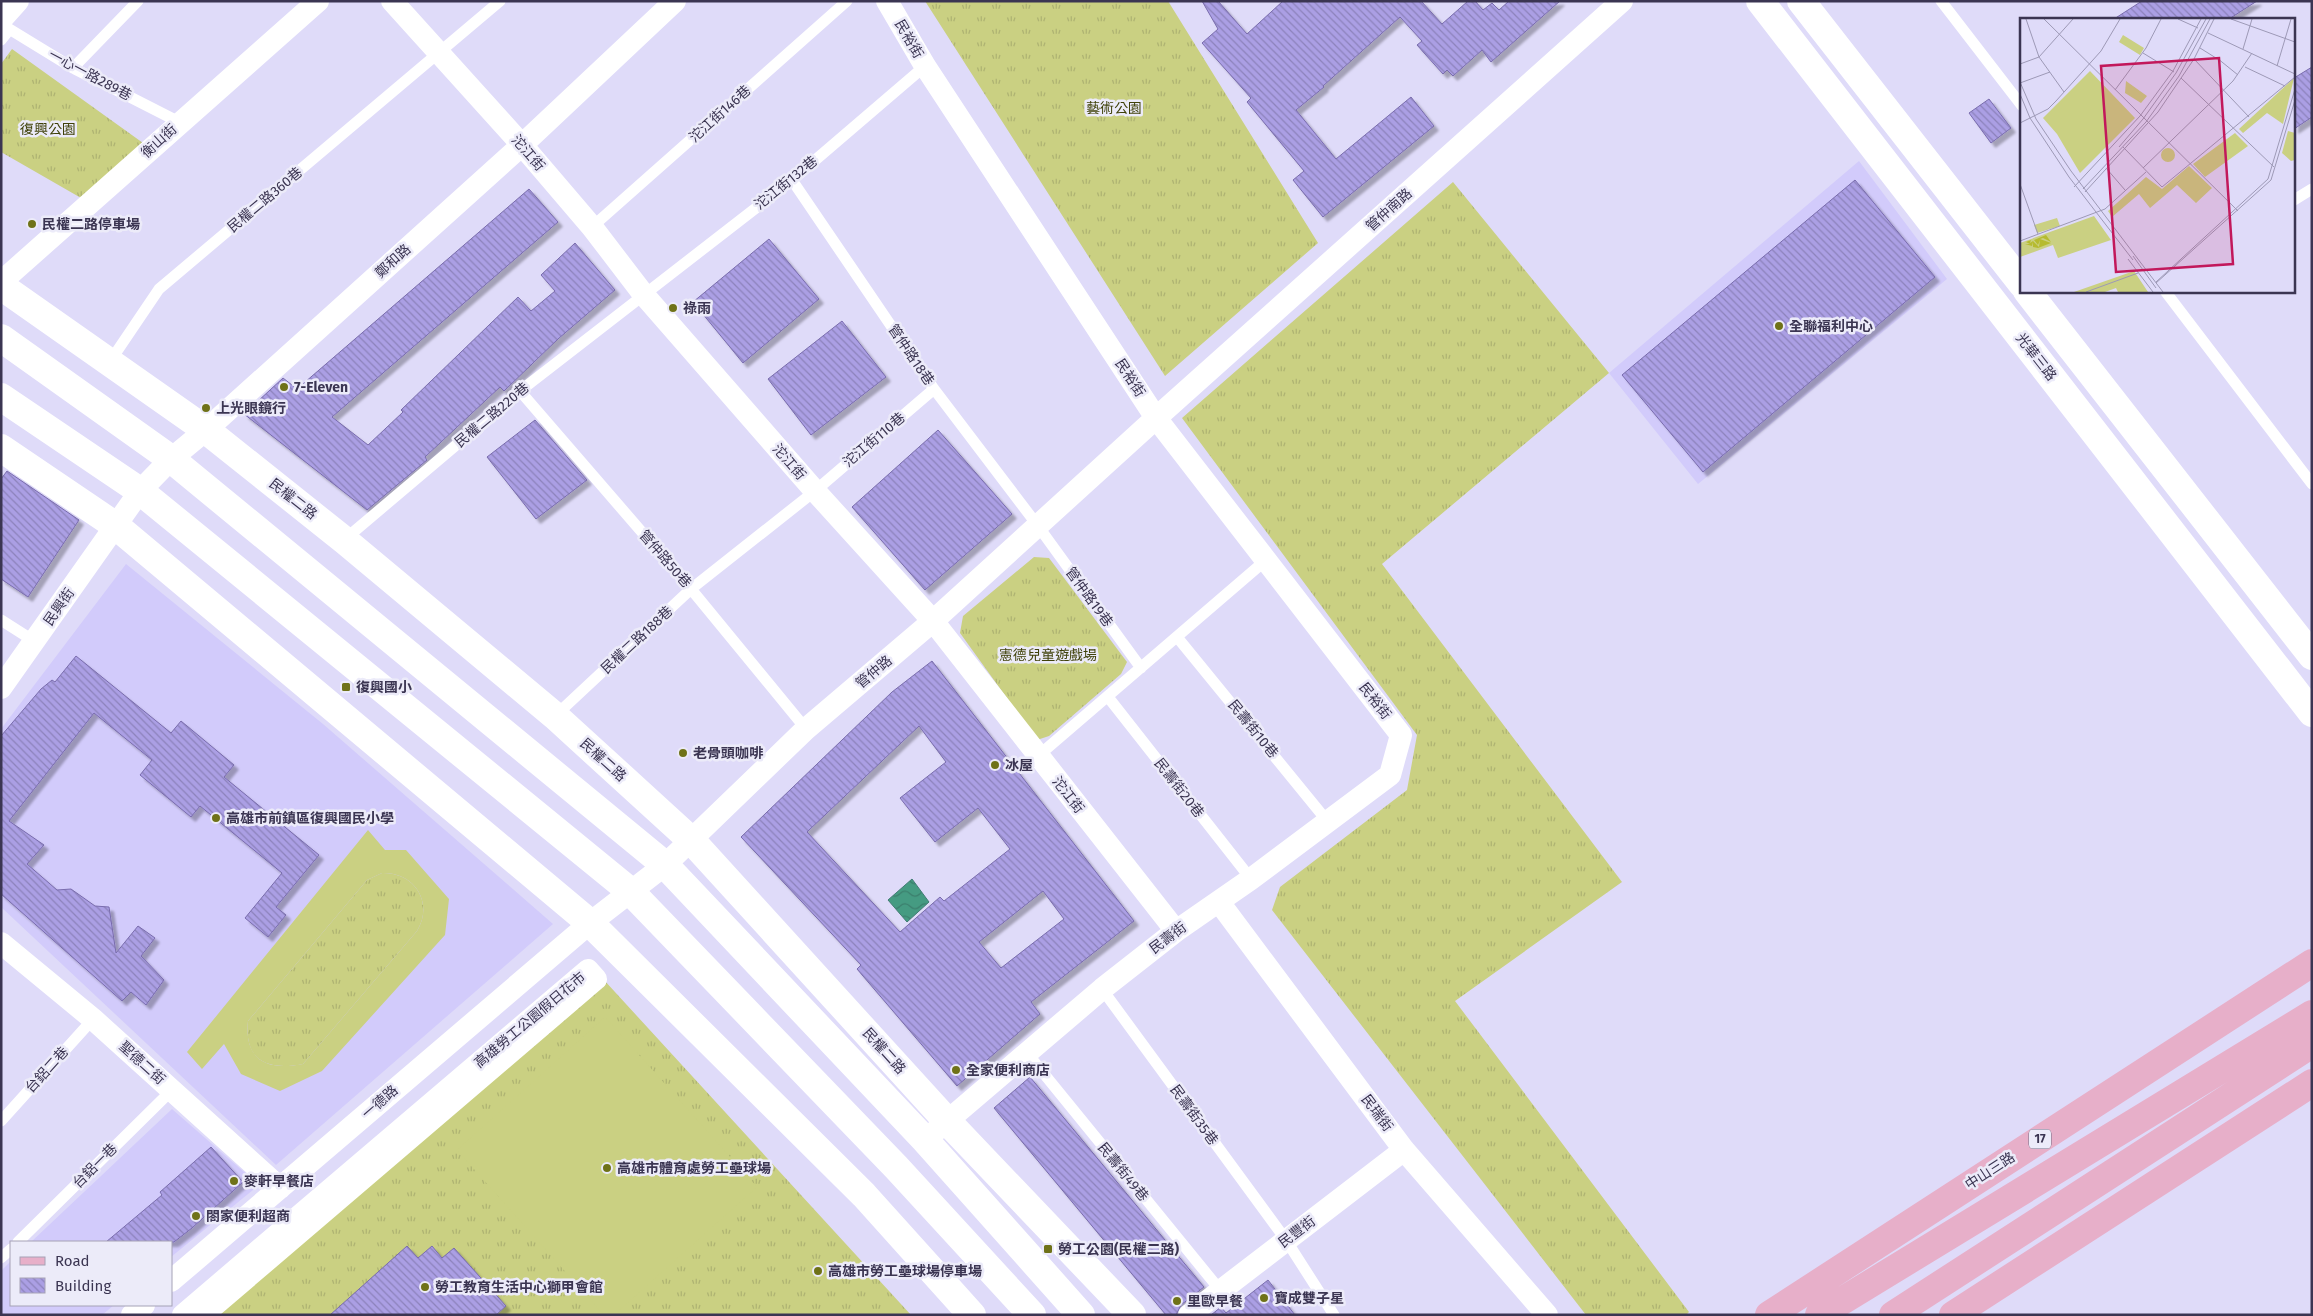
<svg xmlns="http://www.w3.org/2000/svg" width="2313" height="1316" font-family="'Fira Sans','Noto Sans TC',sans-serif">
<style>
.built{fill:#d2cbfb}
.grass{fill:url(#grass-tufts)}
.garden{fill:#cad082;fill-rule:evenodd}
.water{fill:url(#water-waves);stroke:#427c74}
.building{fill:url(#building-back-hatch);stroke:#796cad;fill-rule:evenodd;filter:url(#shadow)}
.lines{fill:none;stroke-linecap:round;stroke-linejoin:round}
.lane{stroke:#fff;stroke-width:11}
.street{stroke:#fff;stroke-width:22}
.secondary{stroke:#fff;stroke-width:28}
.primary{stroke:#e7afc9;stroke-width:28}
.poi-dot{fill:#6f7218;stroke:#ecebf9;stroke-width:2}
.labels{text-anchor:middle;dominant-baseline:central;stroke-width:5;stroke-linejoin:round;paint-order:stroke}
.shield{fill:#ecebf9;stroke:#706c84;stroke-width:1}
.shield-label{font-size:12px;font-weight:bold;fill:#3b3552}
.street-label{font-size:14px;fill:#3b3552;stroke:#ecebf9}
.park-label{font-size:14px;fill:#3f4109;stroke:#ecebf9}
.poi-label{font-size:14px;font-weight:bold;fill:#3b3552;stroke:#ecebf9;text-anchor:start}
.inset-road{fill:none;stroke:#9d99b6;stroke-width:1}
.view{fill:#c2185b;fill-opacity:0.15;stroke:#c2185b;stroke-width:2.5}
.inset-edge{fill:none;stroke:#3b3552;stroke-width:2.5}
</style>
<defs>
<pattern id="grass-tufts" width="24" height="20" patternUnits="userSpaceOnUse" patternTransform="scale(1.25)"><rect width="24" height="20" fill="#cad082"/><path d="M3 7l-1-3M5 7V3M7 7l1-3M15 17l-1-3M17 17v-4M19 17l1-3" fill="none" stroke="#aeb372"/></pattern>
<pattern id="water-waves" width="16" height="10" patternUnits="userSpaceOnUse" patternTransform="scale(1.25)"><rect width="16" height="10" fill="#459b82"/><path d="M0 5q4-4 8 0t8 0" fill="none" stroke="#3b7f6d"/></pattern>
<pattern id="building-back-hatch" width="6" height="6" patternUnits="userSpaceOnUse" patternTransform="scale(1.25)"><rect width="6" height="6" fill="#ab9fe4"/><path d="M-1 5l2 2M0 0l6 6M5-1l2 2" fill="none" stroke="#8c82bb"/></pattern>
<filter id="shadow"><feDropShadow dx="4.5" dy="4.5" stdDeviation="1" flood-color="#0004"/></filter>
</defs>
<rect width="100%" height="100%" fill="#dfdbf9"/>
<path class="built" d="M 1859,161 L 1947,279 L 1698,484 L 1609,373 Z
M 126,564 L 323,724 L 553,924 L 276,1165 L 1,907 L 1,729 Z
M 172,1109 L 259,1185 L 171,1257 L 171,1242 L 31,1242 Z
M 11,1261 L 11,1305 L 114,1305 L 102,1315 L 1,1315 L 1,1271 Z"/>
<path class="grass" d="M 925,1 L 1168,1 L 1318,243 L 1165,376 Z
M 12,49 L 150,148 L 88,202 L 1,152 L 1,64 Z
M 1453,182 L 1609,373 L 1382,564 L 1622,882 L 1455,1001 L 1689,1312 L 1686,1315 L 1586,1315 L 1272,910 L 1280,887 L 1407,790 L 1417,735 L 1182,418 Z
M 1034,557 L 1049,558 L 1127,662 L 1121,674 L 1049,736 L 1037,740 L 960,633 L 963,616 Z
M 382,873 C 415,872 434,903 417,931 L 303,1064 C 267,1071 244,1061 248,1021 L 367,880 Z
M 604,980 L 911,1315 L 203,1315 Z"/>
<path class="garden" d="M 368,830 L 385,850 L 406,850 L 449,899 L 445,935 L 322,1071 L 280,1091 L 241,1074 L 224,1044 L 202,1069 L 187,1052 ZM 382,873 C 415,872 434,903 417,931 L 303,1064 C 267,1071 244,1060 248,1021 L 367,880 Z
M 605,1017 L 757,1187 L 614,1315 L 604,1315 L 457,1150 Z"/>
<path class="water" d="M 912,879 L 929,902 L 907,922 L 888,900 Z"/>
<path class="building" d="M 1202,1 L 1218,1 L 1247,34 L 1283,1 L 1421,1 L 1442,24 L 1468,1 L 1475,1 L 1483,10 L 1492,3 L 1499,10 L 1509,1 L 1560,1 L 1491,62 L 1482,50 L 1453,76 L 1447,70 L 1443,74 L 1425,54 L 1417,45 L 1422,41 L 1400,17 L 1323,86 L 1324,87 L 1296,110 L 1336,159 L 1411,97 L 1434,126 L 1323,217 L 1293,180 L 1304,171 L 1247,102 L 1251,98 L 1202,43 L 1218,29 Z
M 2142,1 L 2257,1 L 2229,19 L 2114,19 Z
M 2312,67 L 2312,117 L 2294,129 L 2294,78 Z
M 1989,99 L 2011,128 L 1991,143 L 1969,113 Z
M 1855,180 L 1935,277 L 1703,472 L 1622,375 Z
M 529,189 L 558,222 L 332,417 L 368,445 L 403,412 L 401,410 L 518,297 L 531,311 L 555,291 L 541,275 L 575,243 L 615,290 L 558,339 L 504,391 L 500,387 L 425,457 L 427,460 L 367,510 L 244,414 L 283,378 L 297,389 Z
M 769,239 L 819,299 L 743,363 L 693,302 Z
M 842,321 L 886,377 L 811,435 L 768,379 Z
M 535,420 L 587,480 L 536,519 L 487,457 Z
M 938,430 L 1012,514 L 925,590 L 852,507 Z
M 7,471 L 79,520 L 28,597 L 1,579 L 1,479 Z
M 76,656 L 171,733 L 181,721 L 234,765 L 224,777 L 319,855 L 276,907 L 286,915 L 268,937 L 245,918 L 282,873 L 200,806 L 191,817 L 140,775 L 152,760 L 94,713 L 9,821 L 44,845 L 27,864 L 57,890 L 71,889 L 95,906 L 109,907 L 116,953 L 138,926 L 155,938 L 141,956 L 164,980 L 146,1005 L 131,992 L 122,1001 L 1,894 L 1,736 L 41,689 L 52,680 L 55,682 Z
M 932,661 L 1134,921 L 1031,1002 L 1040,1014 L 957,1086 L 857,969 L 861,965 L 741,837 L 892,692 ZM 919,726 L 946,762 L 900,798 L 935,842 L 978,808 L 1010,849 L 944,901 L 940,897 L 900,932 L 807,832 ZM 1043,891 L 1064,919 L 1001,968 L 979,942 Z
M 1030,1077 L 1204,1287 L 1181,1305 L 1176,1315 L 1166,1315 L 994,1108 Z
M 211,1147 L 243,1182 L 192,1228 L 174,1242 L 106,1242 L 162,1195 L 160,1192 Z
M 407,1246 L 418,1258 L 432,1246 L 442,1258 L 454,1248 L 506,1306 L 496,1315 L 330,1315 Z
M 1268,1280 L 1295,1315 L 1211,1315 L 1221,1307 L 1226,1313 Z"/>
<g class="lines">
<path class="lane" d="M 1941,1 L 2022,106
M 1,24 L 73,68 L 181,123
M 1,40 L 9,30
M 73,68 L 138,1
M 792,180 L 934,389 L 1038,526 L 1141,668
M 2294,200 L 2312,189
M 592,227 L 847,1
M 2165,291 L 2312,484
M 109,363 L 159,289 L 500,1
M 520,391 L 691,589 L 806,729
M 344,540 L 520,391 L 792,180 L 925,66
M 1,620 L 34,641
M 1177,637 L 1328,822
M 1108,697 L 1251,879
M 555,716 L 691,589 L 815,491 L 934,389
M 1038,756 L 1266,560
M 1102,989 L 1286,1240 L 1334,1315
M 1027,1053 L 1220,1290
M 1,1121 L 93,1019
M 18,1242 L 172,1090
M 1,1258 L 11,1249"/>
<path class="street" d="M 392,1 L 522,145 L 592,227 L 644,295 L 815,491 L 933,621 L 1176,931
M 887,1 L 925,66 L 1156,418 L 1401,735 L 1390,775 L 1251,879 L 1176,931 L 1102,989 L 925,1140
M 1,20 L 18,1
M 1,282 L 318,1
M 1,688 L 140,491 L 171,459 L 206,430 L 522,145 L 675,1
M 1219,902 L 1404,1150 L 1547,1315
M 1,943 L 93,1019 L 280,1188
M 171,1281 L 590,923 L 665,865 L 806,729 L 933,621 L 1156,418 L 1622,1
M 132,1315 L 144,1305
M 183,1315 L 588,970 L 596,979 L 203,1315
M 1189,1315 L 1404,1150"/>
<path class="secondary" d="M 1760,1 L 2312,713
M 1801,1 L 2022,284
M 1,286 L 206,430 L 344,540 L 555,716 L 692,841 L 947,1121 L 1132,1315
M 2027,291 L 2312,656
M 1,338 L 171,459 L 665,865 L 925,1140 L 1081,1315
M 1,397 L 140,491 L 630,891 L 896,1167 L 1032,1315
M 1,448 L 116,526 L 590,923 L 864,1195 L 972,1315"/>
<path class="primary" d="M 1769,1315 L 2312,963
M 1819,1315 L 2312,1014
M 1893,1315 L 2312,1044
M 1953,1315 L 2312,1083"/>
</g>
<g class="poi-dot">
<circle cx="32" cy="224" r="5"/>
<circle cx="673" cy="308" r="5"/>
<circle cx="1779" cy="326" r="5"/>
<circle cx="284" cy="387" r="5"/>
<circle cx="206" cy="408" r="5"/>
<rect x="341" y="682" width="10" height="10" rx="2.5"/>
<circle cx="683" cy="753" r="5"/>
<circle cx="995" cy="765" r="5"/>
<circle cx="216" cy="818" r="5"/>
<circle cx="956" cy="1070" r="5"/>
<circle cx="607" cy="1168" r="5"/>
<circle cx="234" cy="1181" r="5"/>
<circle cx="196" cy="1216" r="5"/>
<rect x="1043" y="1244" width="10" height="10" rx="2.5"/>
<circle cx="818" cy="1271" r="5"/>
<circle cx="425" cy="1287" r="5"/>
<circle cx="1264" cy="1298" r="5"/>
<circle cx="1177" cy="1301" r="5"/>
</g>
<g class="labels">
<rect class="shield" x="2029" y="1129.5" width="22" height="19" rx="4"/>
<g class="shield-label">
<text x="2040" y="1139">17</text>
</g>
<g class="street-label">
<text transform="translate(909 39) rotate(60)">民裕街</text>
<text transform="translate(90 75) rotate(28)">一心一路289巷</text>
<text transform="translate(720 114) rotate(-42)">沱江街146巷</text>
<text transform="translate(159 141) rotate(-42)">衡山街</text>
<text transform="translate(528 153) rotate(49)">沱江街</text>
<text transform="translate(786 183) rotate(-39)">沱江街132巷</text>
<text transform="translate(265 200) rotate(-40)">民權二路360巷</text>
<text transform="translate(1389 210) rotate(-42)">管仲南路</text>
<text transform="translate(393 261) rotate(-42)">鄭和路</text>
<text transform="translate(911 355) rotate(56)">管仲路18巷</text>
<text transform="translate(2036 357) rotate(52)">光華三路</text>
<text transform="translate(1130 378) rotate(57)">民裕街</text>
<text transform="translate(492 415) rotate(-40)">民權二路220巷</text>
<text transform="translate(874 440) rotate(-40)">沱江街110巷</text>
<text transform="translate(789 462) rotate(49)">沱江街</text>
<text transform="translate(293 499) rotate(38)">民權二路</text>
<text transform="translate(665 559) rotate(49)">管仲路50巷</text>
<text transform="translate(1089 597) rotate(54)">管仲路19巷</text>
<text transform="translate(59 607) rotate(-55)">民興街</text>
<text transform="translate(637 640) rotate(-43)">民權二路188巷</text>
<text transform="translate(874 672) rotate(-40)">管仲路</text>
<text transform="translate(1375 701) rotate(52)">民裕街</text>
<text transform="translate(1253 729) rotate(51)">民壽街10巷</text>
<text transform="translate(603 760) rotate(42)">民權二路</text>
<text transform="translate(1179 788) rotate(52)">民壽街20巷</text>
<text transform="translate(1068 795) rotate(52)">沱江街</text>
<text transform="translate(1168 938) rotate(-37)">民壽街</text>
<text transform="translate(530 1020) rotate(-40)">高雄勞工公園假日花市</text>
<text transform="translate(884 1051) rotate(48)">民權二路</text>
<text transform="translate(142 1063) rotate(42)">聖德二街</text>
<text transform="translate(47 1070) rotate(-48)">台鋁二巷</text>
<text transform="translate(380 1102) rotate(-41)">一德路</text>
<text transform="translate(1377 1113) rotate(53)">民瑞街</text>
<text transform="translate(1194 1115) rotate(54)">民壽街35巷</text>
<text transform="translate(95 1166) rotate(-45)">台鋁一巷</text>
<text transform="translate(1990 1171) rotate(-33)">中山三路</text>
<text transform="translate(1123 1172) rotate(51)">民壽街49巷</text>
<text transform="translate(1297 1232) rotate(-37)">民豐街</text>
</g>
<g class="park-label">
<text x="1114" y="108">藝術公園</text>
<text x="48" y="129">復興公園</text>
<text x="1048" y="655">憲德兒童遊戲場</text>
</g>
<g class="poi-label">
<text x="42" y="224">民權二路停車場</text>
<text x="683" y="308">祿雨</text>
<text x="1789" y="326">全聯福利中心</text>
<text x="294" y="387">7-Eleven</text>
<text x="216" y="408">上光眼鏡行</text>
<text x="356" y="687">復興國小</text>
<text x="693" y="753">老骨頭咖啡</text>
<text x="1005" y="765">冰屋</text>
<text x="226" y="818">高雄市前鎮區復興國民小學</text>
<text x="966" y="1070">全家便利商店</text>
<text x="617" y="1168">高雄市體育處勞工壘球場</text>
<text x="244" y="1181">麥軒早餐店</text>
<text x="206" y="1216">閤家便利超商</text>
<text x="1058" y="1249">勞工公園(民權二路)</text>
<text x="828" y="1271">高雄市勞工壘球場停車場</text>
<text x="435" y="1287">勞工教育生活中心獅甲會館</text>
<text x="1274" y="1298">寶成雙子星</text>
<text x="1187" y="1301">里歐早餐</text>
</g>
</g>
<g transform="translate(2020 18)">
<rect width="275" height="275" fill="#dfdbf9"/>
<path d="M 103,17 L 124,30 L 120,37 L 99,24 ZM 70,53 L 115,100 L 60,155 L 37,116 L 23,100 ZM 274,60 L 263,106 L 247,95 L 223,115 L 219,111 ZM 268,113 L 275,115 L 275,142 L 271,143 L 262,135 ZM 215,115 L 228,128 L 185,159 L 173,146 ZM141 137a7 7 0 1 1 14 0a7 7 0 1 1-14 0ZM 169,148 L 192,170 L 176,185 L 157,167 L 130,190 L 119,176 L 92,199 L 88,193 L 126,159 L 142,171 ZM 74,198 L 91,222 L 38,240 L 33,227 L 0,239 L 0,225 ZM 37,200 L 40,208 L 17,215 L 14,207 ZM 114,253 L 128,274 L 98,274 L 96,270 L 85,274 L 54,274 Z" fill="#cad082"/>
<path d="M 26,217 L 31,224 L 23,220 L 20,221 L 31,225 L 18,230 L 13,229 L 13,224 L 12,228 L 5,226 L 10,226 L 6,224 L 11,222 L 10,225 L 13,223 L 19,229 L 20,222 L 18,227 L 14,222 Z" fill="#b6bb30"/>
<path d="M 106,63 L 127,78 L 121,85 L 105,75 ZM 99,88 L 112,100 L 98,114 L 85,102 Z" fill="#cad082"/>
<path class="inset-road" d="M 6,1 L 19,39 L 44,74M 24,1 L 218,193M 158,1 L 178,10M 211,1 L 275,24M 188,15 L 275,56M 180,30 L 196,40M 223,31 L 232,1M 123,35 L 154,54M 197,40 L 218,57M 174,41 L 229,99M 0,46 L 19,39 L 53,1M 257,48 L 271,1M 225,49 L 265,68M 161,60 L 254,149M 0,64 L 16,101 L 51,153 L 143,274M 0,65 L 30,54M 95,72 L 126,30 L 141,1M 0,76 L 10,100 L 49,159 L 113,242M 0,105 L 28,91 L 36,83 L 81,33 L 100,1M 99,129 L 123,101 L 156,55 L 186,1M 103,129 L 142,169 L 275,59M 86,150 L 105,172M 123,150 L 213,63 L 232,35M 0,166 L 18,216M 54,169 L 120,98 L 153,53 L 181,1M 63,171 L 126,104 L 159,58 L 190,1M 65,174 L 138,94 L 174,41 L 194,1M 0,223 L 85,191 L 126,154M 113,238 L 136,270M 108,241 L 133,274M 136,264 L 248,161 L 275,71M 136,265 L 251,162 L 275,82M 66,274 L 118,255"/>
<path class="view" d="M 199,40 L 213,246 L 96,254 L 81,48 Z"/>
<rect width="275" height="275" class="inset-edge"/>
</g>
<rect width="2313" height="1316" fill="none" stroke="#3b3552" stroke-width="5"/>
<rect x="10" y="1241" width="162" height="65" fill="#ecebf9" stroke="#a5a2b6"/>
<rect x="20" y="1257" width="25" height="8" fill="#e7afc9" stroke="#a5a2b6"/>
<text x="55" y="1266" font-size="15" fill="#3b3552">Road</text>
<rect x="20" y="1278" width="25" height="15" fill="url(#building-back-hatch)" stroke="#a5a2b6"/>
<text x="55" y="1291" font-size="15" fill="#3b3552">Building</text>
</svg>
